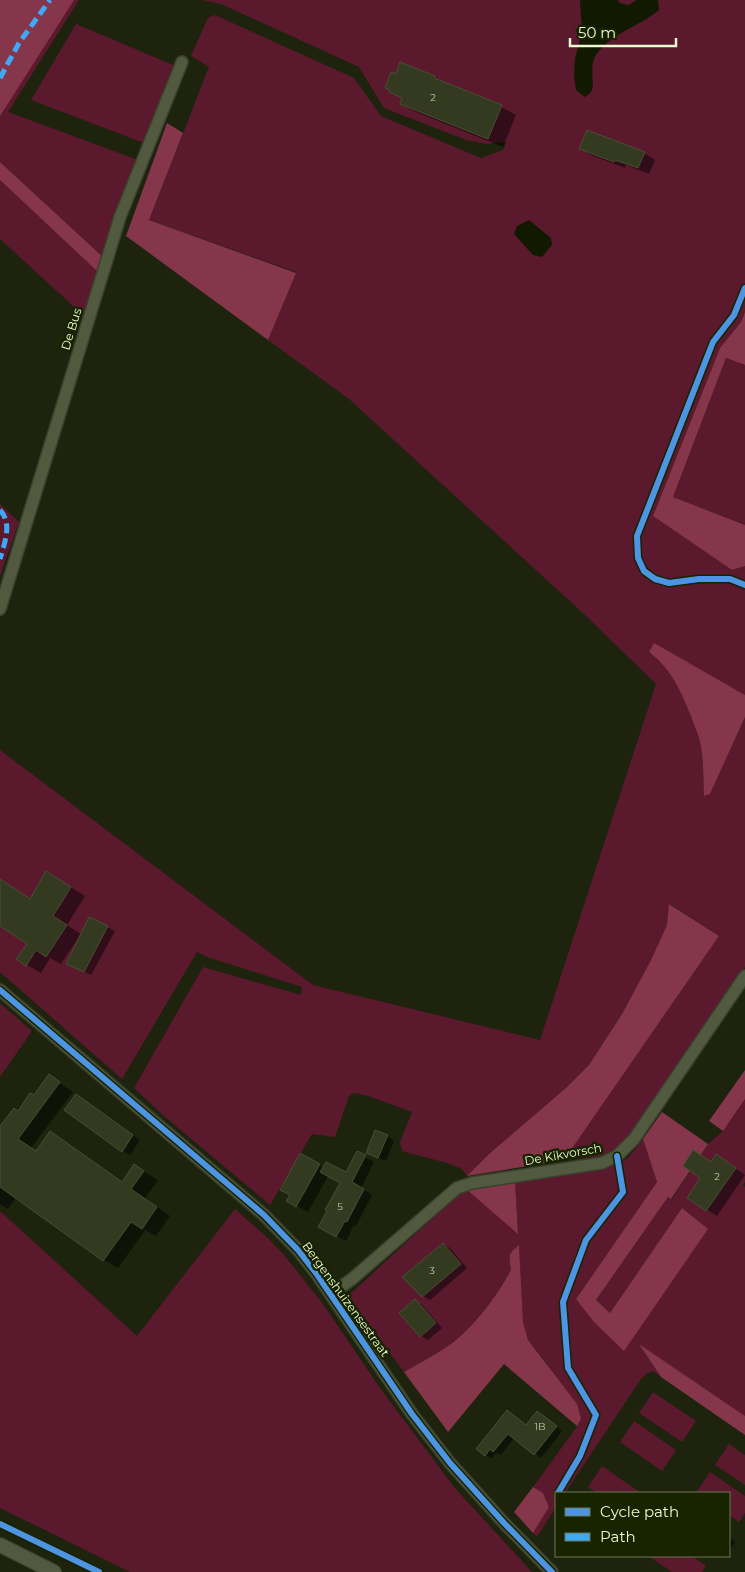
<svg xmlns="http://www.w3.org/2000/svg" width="745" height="1572" font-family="Montserrat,sans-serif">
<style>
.green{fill:#5b192d}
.forest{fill:#86364b}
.water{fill:#111a01}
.shadow{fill:#0007}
.building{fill:#333a1f;stroke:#474f34}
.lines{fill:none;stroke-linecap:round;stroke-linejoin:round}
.minor-casing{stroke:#3a402d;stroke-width:14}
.tertiary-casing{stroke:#3a402d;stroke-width:16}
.minor{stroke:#51593e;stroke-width:11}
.tertiary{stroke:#51593e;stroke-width:14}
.quiet{stroke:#3fa9f5;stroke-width:5;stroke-dasharray:10 5;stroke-linecap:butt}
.cycleway-casing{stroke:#182300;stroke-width:9}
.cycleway{stroke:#4d94e3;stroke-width:6}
.labels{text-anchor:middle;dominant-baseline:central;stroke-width:5;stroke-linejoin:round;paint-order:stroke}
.number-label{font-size:10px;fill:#bdcaa5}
.street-label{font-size:12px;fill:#ebfad2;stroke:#182300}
</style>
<rect width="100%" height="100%" fill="#1d230d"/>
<path class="green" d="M 0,0 L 79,0 L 8,112 L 138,160 L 103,257 L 0,162 Z
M 202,0 L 745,0 L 745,312 L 741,322 L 720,348 L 653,516 L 732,570 L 745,566 L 745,695 L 654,644 L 649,652 C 672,670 680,690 691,716 C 693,723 697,730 699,738 C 704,756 703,777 704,796 L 710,794 L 745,717 L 745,967 L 675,1067 L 623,1147 L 608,1155 L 564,1160 L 719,936 L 670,904 L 667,925 L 651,960 L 622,1014 L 589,1065 L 567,1087 L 489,1154 L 467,1176 L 462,1169 L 447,1163 L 402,1151 L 400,1142 L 412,1112 L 368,1096 L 354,1093 L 349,1096 L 335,1137 L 312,1134 L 270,1205 L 165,1117 L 134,1088 L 203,967 L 301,995 L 302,987 L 207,957 L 197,952 L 122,1079 L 0,972 L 0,750 L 313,985 L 540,1040 L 656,684 L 585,615 L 349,399 L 268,340 L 296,272 L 149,220 L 209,67 L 191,56 L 206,22 L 209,17 L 215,15 L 354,78 L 381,116 L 481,158 L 503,150 L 507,142 L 486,144 L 466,140 L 384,108 L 359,67 L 221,4 Z
M 76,24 L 173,65 L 144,143 L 31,100 Z
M 0,180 L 98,272 L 83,315 L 0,239 Z
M 726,358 L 745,365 L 745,525 L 673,497 Z
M 0,504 L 19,522 L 0,576 Z
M 0,1003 L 32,1031 L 0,1077 Z
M 745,1099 L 745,1182 L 743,1185 L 745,1187 L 745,1416 L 640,1345 L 661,1377 L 653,1371 L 648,1373 L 641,1379 L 565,1493 L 556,1493 L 556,1507 L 537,1537 L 533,1533 L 549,1507 L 543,1493 L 533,1487 L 576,1428 L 581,1419 L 544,1360 L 528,1340 L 523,1322 L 519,1246 C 507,1255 509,1256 511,1270 C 498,1293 477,1323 456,1340 C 441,1352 421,1362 404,1372 L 348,1296 L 459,1194 L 467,1190 L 518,1233 L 515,1180 L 618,1163 L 628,1158 L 643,1139 L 657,1182 L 576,1299 L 624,1350 L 707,1229 L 682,1208 L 610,1313 L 596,1300 L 668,1197 L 672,1199 L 708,1144 L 723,1131 Z
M 235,1209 L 267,1237 L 285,1256 L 323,1304 L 380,1388 L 454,1487 L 532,1572 L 130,1572 L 0,1508 L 0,1211 L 137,1336 Z
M 653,1392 L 696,1421 L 682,1442 L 639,1413 Z
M 634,1421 L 676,1450 L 662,1471 L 620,1442 Z
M 729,1444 L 745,1455 L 745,1485 L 715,1465 Z
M 602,1466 L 641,1493 L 597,1493 L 588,1487 Z
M 710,1472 L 745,1496 L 745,1513 L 739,1522 L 729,1515 L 729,1493 L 696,1493 Z
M 651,1556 L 692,1556 L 706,1566 L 702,1572 L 672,1572 L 650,1557 Z"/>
<path class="forest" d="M 0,0 L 74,0 L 0,116 Z
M 167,123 L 183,133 L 149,220 L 296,273 L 268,340 L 126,236 Z
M 0,162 L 103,257 L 98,272 L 0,180 Z
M 745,312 L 745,365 L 726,358 L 673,497 L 745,525 L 745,566 L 732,570 L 653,516 L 720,348 L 741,322 Z
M 654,643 L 745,695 L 745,717 L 710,794 L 704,796 C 703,777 704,756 699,738 C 697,731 693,723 691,716 C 680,690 672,670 649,652 Z
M 669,904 L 719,936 L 564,1160 L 467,1176 L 489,1154 L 567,1087 L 589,1065 L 622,1014 L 651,960 L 667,925 Z
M 745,1070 L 745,1099 L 723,1131 L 709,1121 Z
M 662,1112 L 708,1144 L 671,1199 L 668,1197 L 596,1300 L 610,1313 L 682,1208 L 708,1229 L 624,1351 L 594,1322 L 576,1299 L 657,1182 L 643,1139 Z
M 515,1180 L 518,1234 L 467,1190 Z
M 519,1245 L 523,1322 L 528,1340 L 577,1404 L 581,1419 L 577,1426 L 504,1364 L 448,1432 L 404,1372 C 421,1362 441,1352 456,1340 C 477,1323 498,1294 511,1270 C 509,1256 507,1255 519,1245 Z
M 639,1344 L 745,1416 L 745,1435 L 661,1377 Z
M 533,1487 L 543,1493 L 549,1507 L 533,1533 L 514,1512 Z"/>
<path class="water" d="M 580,0 L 618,0 L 620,3 L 629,5 L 636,0 L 658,0 L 659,10 C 639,27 612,32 596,55 C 588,66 596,86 591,92 C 590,94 587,95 585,97 L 576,90 L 574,76 L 575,58 L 582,32 Z
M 529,220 L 551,238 L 552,245 L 542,257 L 533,255 L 514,234 L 517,226 Z"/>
<path class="shadow" d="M 434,77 L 448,85 L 501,107 L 516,115 L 503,147 L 416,112 L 401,104 L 403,99 L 390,91 Z
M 580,149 L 644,153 L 655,160 L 649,174 L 626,165 L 625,168 L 591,155 Z
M 0,879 L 31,900 L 61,881 L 85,896 L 67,925 L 82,935 L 90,918 L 115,931 L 91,975 L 75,967 L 81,935 L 80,935 L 61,964 L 50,958 L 41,973 L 27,965 L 28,944 L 0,925 Z
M 49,1076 L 73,1092 L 31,1148 L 37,1152 L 50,1133 L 64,1141 L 123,1183 L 135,1166 L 158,1180 L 145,1198 L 170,1216 L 156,1236 L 145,1230 L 118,1268 L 104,1260 L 16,1197 L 8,1209 L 0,1204 L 0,1128 L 34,1096 Z
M 83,1100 L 140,1140 L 130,1155 L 123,1151 Z
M 387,1136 L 394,1141 L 386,1161 L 367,1153 Z
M 358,1153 L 374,1162 L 361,1188 L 372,1195 L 356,1226 L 354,1225 L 346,1241 L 320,1227 L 341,1183 L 328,1176 L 308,1212 L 288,1201 L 291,1195 L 301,1155 L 324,1168 L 346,1174 Z
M 727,1162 L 745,1175 L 717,1216 L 688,1197 Z
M 443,1244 L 450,1248 L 467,1268 L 430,1300 L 423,1296 L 404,1277 Z
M 415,1301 L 422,1305 L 442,1328 L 428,1340 L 421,1336 L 401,1313 Z
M 508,1411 L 527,1426 L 538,1412 L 562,1431 L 541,1458 L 514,1438 L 501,1455 L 496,1453 L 492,1458 L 485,1455 Z
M 729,1537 L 735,1542 L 729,1551 Z"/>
<path class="building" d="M 400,62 L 435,76 L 434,78 L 502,105 L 488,139 L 400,104 L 402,98 L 389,92 L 390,90 L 385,88 L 391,72 L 396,74 Z
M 587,130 L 645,152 L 638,168 L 615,160 L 614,162 L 579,149 Z
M 46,871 L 71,887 L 53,916 L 67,925 L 46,957 L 36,950 L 26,966 L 16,959 L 27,944 L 0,926 L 0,879 L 30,899 Z
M 89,917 L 108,926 L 84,972 L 66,964 Z
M 49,1074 L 60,1082 L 18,1139 L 36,1151 L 50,1131 L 122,1182 L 134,1164 L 144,1171 L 131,1189 L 157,1207 L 142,1229 L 131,1222 L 103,1261 L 0,1187 L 0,1126 L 14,1108 L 18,1111 L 30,1093 L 34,1095 Z
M 76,1094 L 133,1135 L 122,1152 L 64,1110 Z
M 375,1130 L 388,1135 L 378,1158 L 366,1153 Z
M 693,1150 L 711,1162 L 716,1154 L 736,1168 L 706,1211 L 687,1198 L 700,1178 L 683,1166 Z
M 357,1151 L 366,1155 L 352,1182 L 364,1189 L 347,1222 L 345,1221 L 336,1237 L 318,1227 L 327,1211 L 325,1210 L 340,1183 L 320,1172 L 326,1162 L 346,1172 Z
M 300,1153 L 320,1164 L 296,1207 L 286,1201 L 290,1195 L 280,1190 Z
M 443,1243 L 461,1264 L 422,1297 L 402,1277 Z
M 415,1299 L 436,1323 L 420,1337 L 399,1313 Z
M 507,1410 L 526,1425 L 537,1411 L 557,1426 L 534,1455 L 508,1434 L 493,1452 L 490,1449 L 485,1456 L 476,1449 Z"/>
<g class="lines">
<defs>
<path id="minor" d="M 0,609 L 120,217 L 182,62
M 0,990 L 264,1215 L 298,1250 L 316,1273 L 412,1414 L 450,1463 L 504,1523 L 552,1572
M 331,1294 L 352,1279 L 457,1188 L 472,1183 L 602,1163 L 617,1156 L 634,1139 L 745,976"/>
<path id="tertiary" d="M 0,1545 L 54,1572"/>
</defs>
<use href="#minor" class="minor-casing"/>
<use href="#tertiary" class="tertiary-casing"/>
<use href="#minor" class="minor"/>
<use href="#tertiary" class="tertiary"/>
<path class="quiet" d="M 0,78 L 19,43 L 50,0
M 0,510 C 13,524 4,544 0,559"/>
<defs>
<path id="cycleway" d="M 745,288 L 734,315 L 713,342 L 637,536 L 638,558 L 644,571 L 655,579 L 669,583 L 699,579 L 730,579 L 745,585
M 0,990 L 264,1215 L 298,1250 L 316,1273 L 412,1414 L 450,1463 L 504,1523 L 552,1572
M 558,1493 L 580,1456 L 596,1415 L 568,1368 L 563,1302 L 586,1240 L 623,1192 L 617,1156
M 0,1524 L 99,1572"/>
</defs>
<use href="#cycleway" class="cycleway-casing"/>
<use href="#cycleway" class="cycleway"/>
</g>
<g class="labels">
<g class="number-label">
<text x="433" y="97">2</text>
<text x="717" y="1176">2</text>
<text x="340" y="1206">5</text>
<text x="432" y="1270">3</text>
<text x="540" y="1426">1B</text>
</g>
<g class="street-label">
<text transform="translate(71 329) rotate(-73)">De Bus</text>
<text transform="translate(563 1154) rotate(-10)">De Kikvorsch</text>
<text transform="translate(346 1299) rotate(54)">Bergenshuizensestraat</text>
</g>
</g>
<rect x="555" y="1492" width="175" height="65" fill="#182300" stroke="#6c7954"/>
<rect x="565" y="1508" width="25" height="8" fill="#4d94e3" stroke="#6c7954"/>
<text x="600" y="1517" font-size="15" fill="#ebfad2">Cycle path</text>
<rect x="565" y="1533" width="25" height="8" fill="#3fa9f5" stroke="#6c7954"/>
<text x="600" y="1542" font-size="15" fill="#ebfad2">Path</text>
<path d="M570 38v8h106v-8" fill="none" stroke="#ebfad2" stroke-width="2.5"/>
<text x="578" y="38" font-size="15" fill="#ebfad2" stroke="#182300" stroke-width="4" paint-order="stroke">50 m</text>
</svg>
